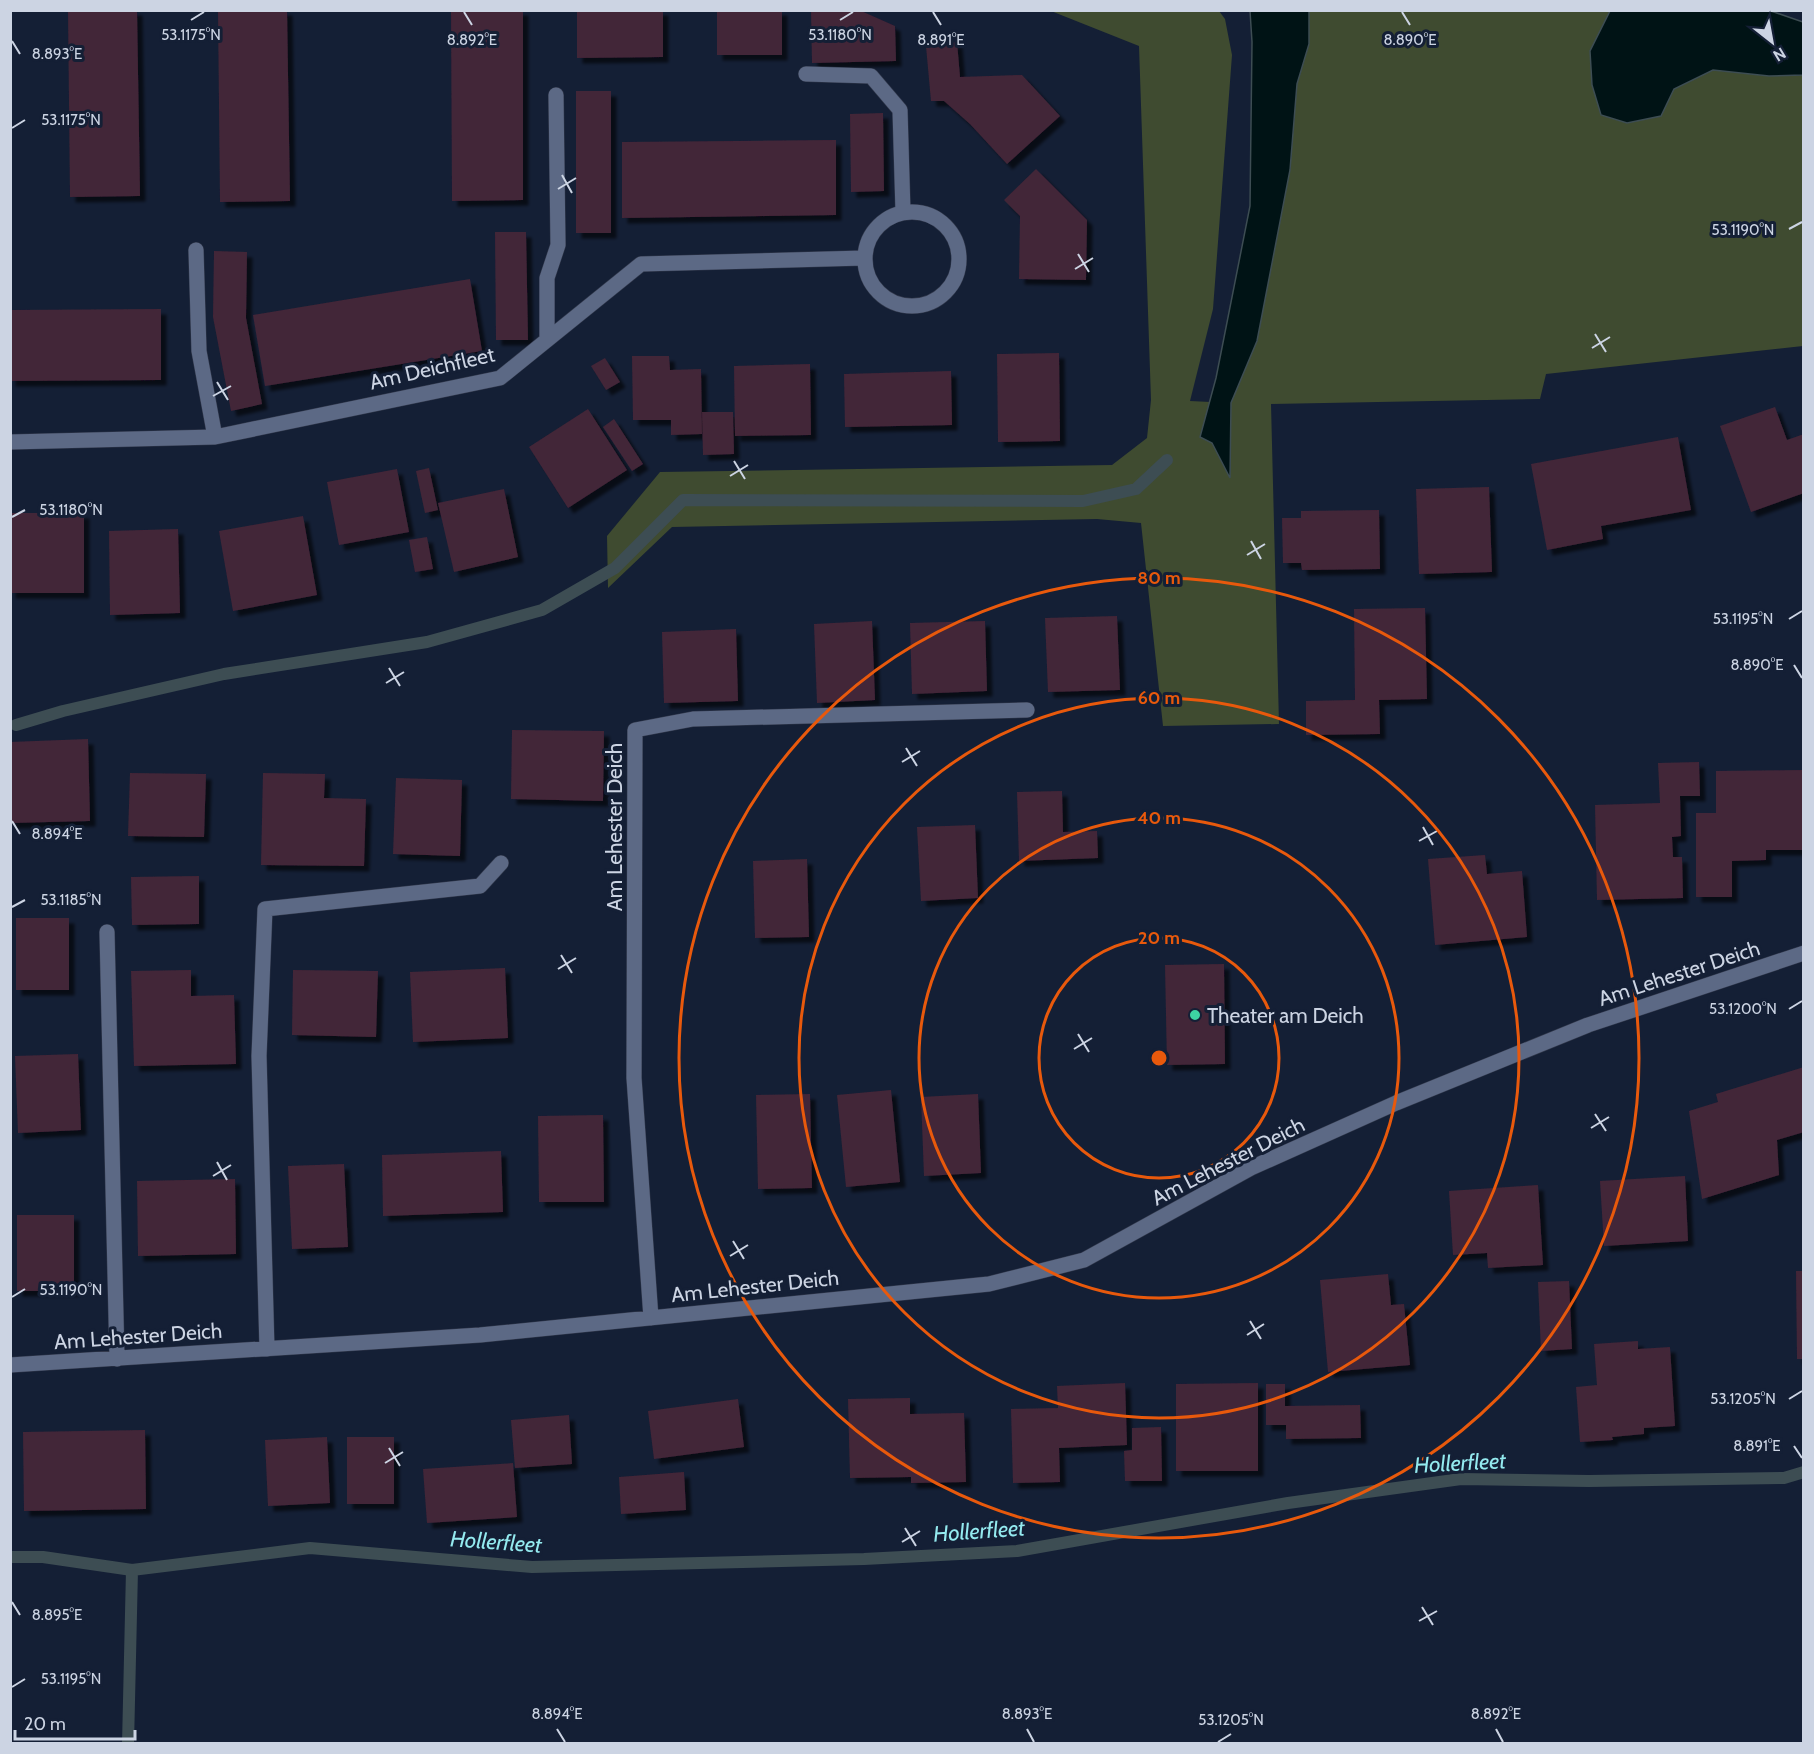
<svg xmlns="http://www.w3.org/2000/svg" width="1814" height="1754" font-family="Cabin,sans-serif">
<style>
.green{fill:#3f4b30}
.water{fill:#001315;stroke:#3d4d53;stroke-width:1.5}
.lines{fill:none;stroke-linecap:round;stroke-linejoin:round}
.stream{stroke:#3d4d53;stroke-width:12}
.building{fill:#432537;filter:url(#shadow)}
.minor-casing{stroke:#32394c;stroke-width:16}
.minor{stroke:#5c6985;stroke-width:15}
.ticks{fill:none;stroke:#ccd4e3;stroke-width:2}
.ring{fill:none;stroke:#e8590c;stroke-width:3}
.poi-dot{fill:#3dd4a3;stroke:#141f35;stroke-width:2}
.labels{text-anchor:middle;dominant-baseline:central;stroke-width:6;stroke-linejoin:round;paint-order:stroke}
.street-label{font-size:21px;fill:#ccd4e3;stroke:#141f35}
.poi-label{font-size:21px;fill:#ccd4e3;stroke:#141f35;text-anchor:start}
.water-label{font-size:22px;font-style:italic;fill:#94eaef;stroke:#141f35}
.ticks-label{font-size:15px;text-anchor:middle;fill:#ccd4e3;stroke:#141f35;stroke-width:6;stroke-linejoin:round;paint-order:stroke}
.centre{fill:#e8590c;stroke:#141f35;stroke-width:3}
.ring-label{font-size:18px;text-anchor:middle;font-weight:bold;fill:#e8590c;stroke:#141f35;stroke-width:6;stroke-linejoin:round;paint-order:stroke}
</style>
<defs>
<filter id="shadow"><feDropShadow dx="5.5" dy="5.5" stdDeviation="1.5" flood-color="#0009"/></filter>
</defs>
<rect width="100%" height="100%" fill="#141f35"/>
<path class="green" d="M 1051,11 L 1219,11 L 1225,19 L 1232,55 L 1213,309 L 1190,401 L 1231,403 L 1290,170 L 1297,84 L 1309,44 L 1309,11 L 1610,11 L 1590,51 L 1661,116 L 1674,89 L 1713,70 L 1769,76 L 1803,75 L 1803,346 L 1546,374 L 1540,399 L 1271,404 L 1279,724 L 1163,726 L 1141,523 L 1097,519 L 672,527 L 608,588 L 607,536 L 660,472 L 1112,465 L 1147,438 L 1151,400 L 1139,46 Z"/>
<path class="water" d="M 1250,11 L 1309,11 L 1309,44 L 1297,84 L 1290,170 L 1257,341 L 1231,403 L 1230,478 L 1212,443 L 1200,437 L 1216,378 L 1250,206 L 1252,42 Z
M 1610,11 L 1771,11 L 1803,22 L 1803,75 L 1769,76 L 1713,70 L 1674,89 L 1661,116 L 1627,123 L 1601,115 L 1592,85 L 1590,51 Z"/>
<g class="lines">
<path class="stream" d="M 16,725 L 63,711 L 224,674 L 427,642 L 542,610 L 615,568 L 683,500 L 1083,501 L 1136,489 L 1167,460
M 10,1557 L 43,1557 L 132,1570 L 310,1548 L 532,1567 L 864,1559 L 1017,1551 L 1288,1503 L 1461,1479 L 1589,1481 L 1784,1478 L 1804,1472
M 128,1744 L 132,1570"/>
</g>
<path class="building" d="M 68,10 L 137,10 L 140,196 L 70,197 Z
M 218,10 L 287,10 L 290,201 L 220,202 Z
M 451,10 L 523,10 L 523,200 L 452,201 Z
M 577,10 L 663,10 L 663,57 L 577,58 Z
M 717,10 L 782,10 L 782,55 L 717,55 Z
M 811,10 L 859,10 L 895,26 L 896,61 L 812,63 Z
M 957,42 L 960,77 L 1022,75 L 1060,116 L 1007,164 L 970,124 L 944,101 L 931,101 L 926,46 Z
M 576,91 L 611,91 L 611,233 L 576,233 Z
M 883,113 L 884,191 L 851,192 L 850,114 Z
M 836,140 L 836,215 L 622,218 L 622,142 Z
M 1036,169 L 1087,220 L 1086,280 L 1019,279 L 1020,216 L 1004,200 Z
M 495,232 L 526,232 L 528,340 L 496,340 Z
M 214,251 L 247,252 L 246,318 L 262,404 L 231,411 L 213,317 Z
M 470,279 L 482,351 L 265,386 L 253,315 Z
M 161,309 L 161,380 L 10,381 L 10,310 Z
M 1059,353 L 1060,441 L 998,442 L 997,354 Z
M 632,356 L 669,356 L 670,370 L 701,369 L 702,434 L 671,435 L 671,420 L 633,420 Z
M 605,358 L 620,382 L 606,390 L 591,366 Z
M 810,364 L 811,435 L 735,436 L 734,366 Z
M 951,371 L 952,425 L 845,427 L 844,374 Z
M 1775,407 L 1787,440 L 1804,434 L 1804,493 L 1751,512 L 1720,426 Z
M 588,409 L 627,470 L 568,508 L 529,447 Z
M 702,412 L 733,412 L 734,454 L 703,455 Z
M 614,419 L 643,464 L 632,471 L 603,427 Z
M 1678,437 L 1691,510 L 1601,526 L 1603,539 L 1547,550 L 1531,464 Z
M 429,468 L 438,510 L 425,513 L 416,471 Z
M 397,469 L 409,532 L 339,545 L 327,482 Z
M 1489,487 L 1492,572 L 1419,574 L 1416,489 Z
M 504,489 L 518,557 L 454,572 L 438,503 Z
M 1379,510 L 1380,569 L 1302,570 L 1301,563 L 1283,563 L 1282,518 L 1301,518 L 1301,511 Z
M 10,513 L 84,513 L 84,593 L 10,593 Z
M 303,516 L 317,595 L 233,611 L 219,531 Z
M 178,529 L 180,613 L 110,615 L 109,531 Z
M 427,537 L 433,569 L 415,572 L 409,540 Z
M 1425,608 L 1427,699 L 1379,700 L 1380,734 L 1306,735 L 1306,701 L 1355,700 L 1354,609 Z
M 1117,616 L 1120,690 L 1048,692 L 1045,618 Z
M 872,621 L 875,700 L 817,703 L 814,624 Z
M 985,621 L 987,691 L 912,694 L 910,623 Z
M 736,629 L 738,701 L 664,703 L 662,632 Z
M 512,730 L 604,731 L 603,801 L 511,799 Z
M 88,739 L 90,821 L 10,823 L 10,742 Z
M 1699,762 L 1700,796 L 1680,796 L 1681,836 L 1672,837 L 1673,857 L 1682,857 L 1683,898 L 1597,900 L 1595,805 L 1660,803 L 1658,763 Z
M 1804,770 L 1804,850 L 1766,850 L 1766,860 L 1732,861 L 1732,897 L 1696,897 L 1696,813 L 1716,813 L 1716,771 Z
M 130,773 L 206,774 L 204,837 L 128,836 Z
M 263,773 L 325,774 L 324,798 L 366,799 L 364,866 L 261,865 Z
M 396,778 L 462,780 L 460,856 L 393,854 Z
M 1062,791 L 1063,832 L 1097,831 L 1098,858 L 1019,861 L 1017,792 Z
M 975,825 L 978,898 L 921,901 L 917,827 Z
M 1485,855 L 1487,874 L 1522,871 L 1527,937 L 1435,945 L 1428,859 Z
M 807,859 L 809,937 L 755,938 L 753,861 Z
M 199,876 L 199,924 L 132,925 L 131,877 Z
M 16,918 L 69,918 L 69,990 L 16,990 Z
M 1224,964 L 1225,1064 L 1167,1065 L 1165,965 Z
M 505,968 L 508,1038 L 413,1042 L 410,972 Z
M 191,970 L 191,996 L 234,995 L 236,1064 L 134,1066 L 131,971 Z
M 293,970 L 378,971 L 376,1037 L 292,1035 Z
M 78,1054 L 81,1130 L 18,1133 L 15,1056 Z
M 1804,1067 L 1804,1132 L 1777,1140 L 1779,1175 L 1702,1199 L 1689,1111 L 1718,1102 L 1716,1094 Z
M 891,1090 L 900,1182 L 846,1187 L 837,1095 Z
M 810,1094 L 812,1188 L 758,1189 L 756,1095 Z
M 978,1094 L 981,1173 L 924,1176 L 921,1097 Z
M 603,1115 L 604,1202 L 539,1202 L 538,1116 Z
M 501,1151 L 503,1212 L 383,1216 L 382,1155 Z
M 344,1164 L 348,1247 L 292,1249 L 288,1166 Z
M 1685,1176 L 1688,1241 L 1604,1246 L 1600,1181 Z
M 235,1179 L 236,1254 L 138,1256 L 137,1181 Z
M 1538,1185 L 1543,1265 L 1488,1268 L 1487,1253 L 1453,1255 L 1449,1191 Z
M 17,1215 L 74,1215 L 74,1291 L 17,1291 Z
M 1796,1271 L 1804,1271 L 1804,1359 L 1797,1359 Z
M 1388,1274 L 1391,1305 L 1404,1304 L 1410,1365 L 1328,1372 L 1320,1280 Z
M 1569,1281 L 1572,1349 L 1541,1351 L 1538,1282 Z
M 1638,1341 L 1638,1349 L 1670,1347 L 1675,1426 L 1644,1428 L 1644,1434 L 1612,1437 L 1613,1440 L 1580,1442 L 1576,1387 L 1597,1385 L 1594,1344 Z
M 1125,1383 L 1127,1445 L 1059,1448 L 1060,1482 L 1013,1483 L 1011,1409 L 1058,1408 L 1057,1386 Z
M 1258,1383 L 1258,1471 L 1176,1471 L 1176,1384 Z
M 1266,1384 L 1285,1384 L 1285,1406 L 1360,1405 L 1361,1438 L 1286,1439 L 1286,1425 L 1266,1425 Z
M 910,1398 L 910,1414 L 964,1413 L 966,1482 L 911,1483 L 911,1477 L 850,1478 L 848,1399 Z
M 738,1399 L 744,1447 L 654,1459 L 648,1411 Z
M 569,1415 L 572,1464 L 515,1468 L 511,1420 Z
M 1161,1427 L 1162,1481 L 1125,1481 L 1124,1451 L 1132,1450 L 1132,1428 Z
M 145,1430 L 146,1509 L 24,1511 L 23,1432 Z
M 327,1437 L 330,1503 L 268,1506 L 265,1440 Z
M 347,1437 L 394,1437 L 394,1504 L 347,1504 Z
M 513,1463 L 517,1517 L 427,1523 L 423,1469 Z
M 684,1472 L 686,1510 L 621,1514 L 619,1477 Z"/>
<g class="lines">
<defs>
<path id="minor" d="M 806,74 L 871,76 L 900,110 L 903,212
M865 259a47 47 0 1 1 94 0a47 47 0 1 1-94 0Z
M 196,250 L 199,351 L 215,437
M 547,340 L 547,278 L 558,245 L 556,95
M 10,442 L 215,437 L 500,378 L 641,264 L 864,258
M 107,932 L 117,1359
M 651,1318 L 634,1078 L 635,730 L 693,719 L 1027,710
M 267,1349 L 259,1056 L 265,909 L 480,886 L 501,863
M 10,1365 L 480,1335 L 989,1284 L 1084,1260 L 1251,1168 L 1396,1103 L 1588,1025 L 1804,953"/>
</defs>
<use href="#minor" class="minor-casing"/>
<use href="#minor" class="minor"/>
</g>
<path class="ticks" d="M 464,12 L 472,25M 933,12 L 941,25M 1402,12 L 1410,25M 191,20 L 204,12M 840,20 L 853,12M 12,41 L 20,54M 12,128 L 25,120M 562,175 L 572,193M 558,189 L 576,178M 1789,229 L 1802,222M 1078,254 L 1089,272M 1075,269 L 1093,258M 1595,334 L 1606,352M 1592,348 L 1610,337M 217,382 L 228,400M 213,396 L 231,386M 734,461 L 745,479M 730,476 L 748,465M 12,517 L 25,510M 1251,541 L 1261,559M 1247,555 L 1265,544M 1789,619 L 1802,611M 1794,665 L 1802,678M 389,668 L 400,686M 386,683 L 404,672M 906,748 L 917,766M 902,762 L 920,751M 12,821 L 20,834M 1423,827 L 1433,845M 1419,841 L 1437,831M 12,907 L 25,900M 561,955 L 572,973M 558,969 L 576,958M 1789,1009 L 1802,1001M 1078,1034 L 1089,1052M 1074,1049 L 1092,1038M 1595,1114 L 1606,1131M 1591,1128 L 1609,1117M 217,1162 L 227,1180M 213,1176 L 231,1165M 733,1241 L 744,1259M 730,1256 L 748,1245M 12,1297 L 25,1289M 1250,1321 L 1261,1339M 1247,1335 L 1264,1324M 1789,1399 L 1802,1391M 1794,1446 L 1802,1458M 389,1448 L 400,1466M 385,1463 L 403,1452M 905,1528 L 916,1546M 902,1542 L 920,1531M 12,1602 L 20,1615M 1422,1607 L 1433,1625M 1419,1621 L 1437,1611M 12,1687 L 25,1679M 557,1729 L 565,1742M 1027,1729 L 1034,1742M 1496,1729 L 1503,1742M 1218,1742 L 1231,1734"/>
<g class="ring">
<circle cx="1159" cy="1058" r="120"/>
<circle cx="1159" cy="1058" r="240"/>
<circle cx="1159" cy="1058" r="360"/>
<circle cx="1159" cy="1058" r="480"/>
</g>
<circle class="poi-dot" cx="1195" cy="1015" r="6"/>
<g class="labels">
<g class="street-label">
<text transform="translate(432 368) rotate(-13)">Am Deichfleet</text>
<text transform="translate(614 827) rotate(-90)">Am Lehester Deich</text>
<text transform="translate(1679 973) rotate(-18)">Am Lehester Deich</text>
<text transform="translate(1228 1161) rotate(-27)">Am Lehester Deich</text>
<text transform="translate(755 1286) rotate(-6)">Am Lehester Deich</text>
<text transform="translate(138 1336) rotate(-4)">Am Lehester Deich</text>
</g>
<g class="poi-label">
<text x="1207" y="1015">Theater am Deich</text>
</g>
<g class="water-label">
<text transform="translate(1460 1463) rotate(-3)">Hollerfleet</text>
<text transform="translate(979 1531) rotate(-4)">Hollerfleet</text>
<text transform="translate(496 1542) rotate(4)">Hollerfleet</text>
</g>
</g>
<g class="ticks-label">
<text x="840" y="40">53.1180°N</text>
<text x="191" y="40">53.1175°N</text>
<text x="472" y="45">8.892°E</text>
<text x="941" y="45">8.891°E</text>
<text x="1410" y="45">8.890°E</text>
<text x="57" y="59">8.893°E</text>
<text x="71" y="125">53.1175°N</text>
<text x="1743" y="235">53.1190°N</text>
<text x="71" y="515">53.1180°N</text>
<text x="1743" y="624">53.1195°N</text>
<text x="1757" y="670">8.890°E</text>
<text x="57" y="839">8.894°E</text>
<text x="71" y="905">53.1185°N</text>
<text x="1743" y="1014">53.1200°N</text>
<text x="71" y="1295">53.1190°N</text>
<text x="1743" y="1404">53.1205°N</text>
<text x="1757" y="1451">8.891°E</text>
<text x="57" y="1620">8.895°E</text>
<text x="71" y="1684">53.1195°N</text>
<text x="557" y="1719">8.894°E</text>
<text x="1027" y="1719">8.893°E</text>
<text x="1496" y="1719">8.892°E</text>
<text x="1231" y="1725">53.1205°N</text>
</g>
<circle cx="1159" cy="1058" r="9" class="centre"/>
<g class="ring-label">
<text x="1159" y="584">80 m</text>
<text x="1159" y="704">60 m</text>
<text x="1159" y="824">40 m</text>
<text x="1159" y="944">20 m</text>
</g>
<rect width="1814" height="1754" fill="none" stroke="#ccd4e3" stroke-width="24"/>
<g transform="translate(1772 42) rotate(149)" stroke="#141f35" stroke-width="4.5" paint-order="stroke">
<path d="M0-4.5L10 22L0 15L-10 22Z" fill="#ccd4e3"/>
<text y="-9" font-size="16" font-weight="bold" text-anchor="middle" fill="#ccd4e3">N</text>
</g>
<path d="M15 1730v9h120v-9" fill="none" stroke="#ccd4e3" stroke-width="3"/>
<text x="24" y="1730" font-size="18" fill="#ccd4e3" stroke="#141f35" stroke-width="4.5" paint-order="stroke">20 m</text>
</svg>
